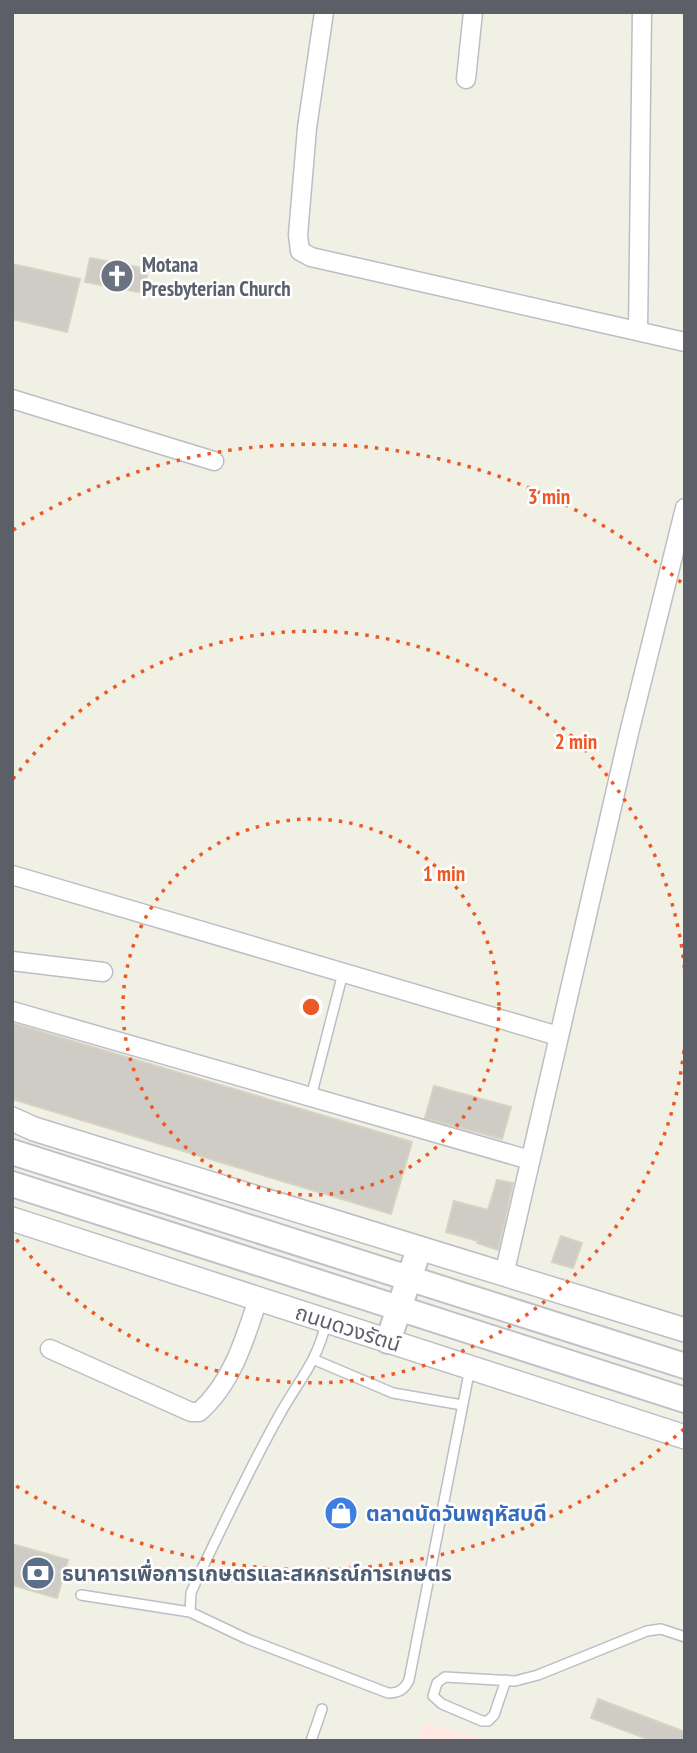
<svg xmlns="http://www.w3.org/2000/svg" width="697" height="1753" font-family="'PT Sans Narrow','Noto Sans Thai',sans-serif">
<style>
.medical{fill:#fee8e0}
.building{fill:#ceccc4;stroke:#d6d3c2;stroke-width:2}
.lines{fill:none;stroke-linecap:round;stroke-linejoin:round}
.service-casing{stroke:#bcbec5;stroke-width:12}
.minor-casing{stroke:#bcbec5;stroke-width:21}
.tertiary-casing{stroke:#bcbec5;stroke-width:26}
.secondary-casing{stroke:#bfc1c9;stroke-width:28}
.service{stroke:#fff;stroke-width:9}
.minor{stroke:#fff;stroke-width:18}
.tertiary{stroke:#fff;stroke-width:23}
.secondary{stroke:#fff;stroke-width:24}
.ring{fill:none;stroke:#ec5927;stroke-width:3.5;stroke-dasharray:3.5 7}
.labels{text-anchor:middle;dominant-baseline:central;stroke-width:5;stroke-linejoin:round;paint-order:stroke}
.worship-label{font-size:21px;font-weight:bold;fill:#5b616d;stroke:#fff;text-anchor:start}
.street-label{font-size:21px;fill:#5c5f67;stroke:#fff}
.shop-label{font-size:21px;font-weight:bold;fill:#366cbe;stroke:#fff;text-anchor:start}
.service-label{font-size:21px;font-weight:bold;fill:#4e5e75;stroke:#fff;text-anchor:start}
.centre{fill:#ec5927;stroke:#fff;stroke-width:3.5}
.ring-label{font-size:21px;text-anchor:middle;font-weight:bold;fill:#ec5927;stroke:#fff;stroke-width:5;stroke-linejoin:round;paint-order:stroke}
</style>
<rect width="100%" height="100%" fill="#f1f0e5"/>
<path class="medical" d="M 424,1723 L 492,1741 L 417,1741 Z"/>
<path class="building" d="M 90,258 L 148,269 L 144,293 L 85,282 Z
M 12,264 L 80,279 L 67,332 L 12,319 Z
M 12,1023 L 412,1142 L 391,1214 L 12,1099 Z
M 434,1086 L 511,1107 L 502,1139 L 425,1118 Z
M 497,1180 L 513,1183 L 498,1250 L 477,1243 L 478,1241 L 446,1232 L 454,1201 L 488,1210 Z
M 561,1236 L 582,1243 L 573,1268 L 552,1262 Z
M 12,1544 L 68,1560 L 57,1598 L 12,1585 Z
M 598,1699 L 685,1732 L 685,1741 L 653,1741 L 591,1718 Z"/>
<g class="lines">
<defs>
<path id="service" d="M 311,1097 L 343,973
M 326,1323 C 317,1362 299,1380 280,1414 C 250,1467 224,1524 197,1579 L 191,1593 L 190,1612 L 247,1639 L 388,1693 C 399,1693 404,1690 409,1680 L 470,1368
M 315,1360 L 393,1393 L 462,1405
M 81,1595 L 190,1612
M 506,1680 L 494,1715 L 488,1721 L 482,1721 L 442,1704 L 433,1696 L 437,1683 L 445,1677 L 515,1681 L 538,1675 L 647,1631 L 661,1629 L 685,1637
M 311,1741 L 322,1709"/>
<path id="minor" d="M 324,12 L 307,128 L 298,235 L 300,251 L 311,257 L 685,342
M 466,79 L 473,12
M 638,331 L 642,12
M 12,399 L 214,461
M 12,875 L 558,1036
M 12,961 L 103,972
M 12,1011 L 530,1160
M 504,1275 L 629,733 L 685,508
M 50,1349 L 191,1412 L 199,1412 C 232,1383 245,1339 258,1299"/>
<path id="tertiary" d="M 12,1119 L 34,1129 L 685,1330
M 12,1219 L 685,1437"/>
<path id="secondary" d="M 12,1152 L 685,1366
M 12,1184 L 685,1400
M 388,1341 L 419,1249"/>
</defs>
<use href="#service" class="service-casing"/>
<use href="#minor" class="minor-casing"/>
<use href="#tertiary" class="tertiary-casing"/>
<use href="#secondary" class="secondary-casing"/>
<use href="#service" class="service"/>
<use href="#minor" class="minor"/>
<use href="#tertiary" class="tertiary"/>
<use href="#secondary" class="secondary"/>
</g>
<g class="ring">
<circle cx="311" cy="1007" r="188"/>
<path d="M685 1040A375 375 0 0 1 13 1235M13 779A375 375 0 0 1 685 974"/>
<path d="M684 1429A563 563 0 0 1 13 1484M13 530A563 563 0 0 1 684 585"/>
</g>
<defs>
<symbol id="church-disc" viewBox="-11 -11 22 22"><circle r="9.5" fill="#6b7280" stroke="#fff"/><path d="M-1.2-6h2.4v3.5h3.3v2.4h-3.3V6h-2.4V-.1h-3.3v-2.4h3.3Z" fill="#fff"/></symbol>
<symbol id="shop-disc" viewBox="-11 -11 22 22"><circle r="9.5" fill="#3f7fe0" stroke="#fff"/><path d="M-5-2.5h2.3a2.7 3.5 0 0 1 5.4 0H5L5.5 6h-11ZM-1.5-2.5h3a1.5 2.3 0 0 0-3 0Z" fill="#fff"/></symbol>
<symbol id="bank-disc" viewBox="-11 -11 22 22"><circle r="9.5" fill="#5c6f8a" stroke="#fff"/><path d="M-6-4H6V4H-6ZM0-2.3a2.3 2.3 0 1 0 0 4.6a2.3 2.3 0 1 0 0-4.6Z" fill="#fff"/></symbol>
</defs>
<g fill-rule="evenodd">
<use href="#church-disc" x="98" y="257" width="38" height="38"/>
<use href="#shop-disc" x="322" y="1494" width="38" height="38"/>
<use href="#bank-disc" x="19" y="1554" width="38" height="38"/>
</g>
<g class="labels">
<g class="worship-label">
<text x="142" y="264">Motana<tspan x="142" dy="24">Presbyterian Church</tspan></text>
</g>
<g class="street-label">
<text transform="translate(348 1328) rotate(18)">ถนนดวงรัตน์</text>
</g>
<g class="shop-label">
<text x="366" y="1513">ตลาดนัดวันพฤหัสบดี</text>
</g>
<g class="service-label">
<text x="62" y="1573">ธนาคารเพื่อการเกษตรและสหกรณ์การเกษตร</text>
</g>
</g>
<circle cx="311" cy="1007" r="10" class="centre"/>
<g class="ring-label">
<text x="549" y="504">3 min</text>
<text x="576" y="749">2 min</text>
<text x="444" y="881">1 min</text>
</g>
<rect width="697" height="1753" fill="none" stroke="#5c5f67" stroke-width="28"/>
</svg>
